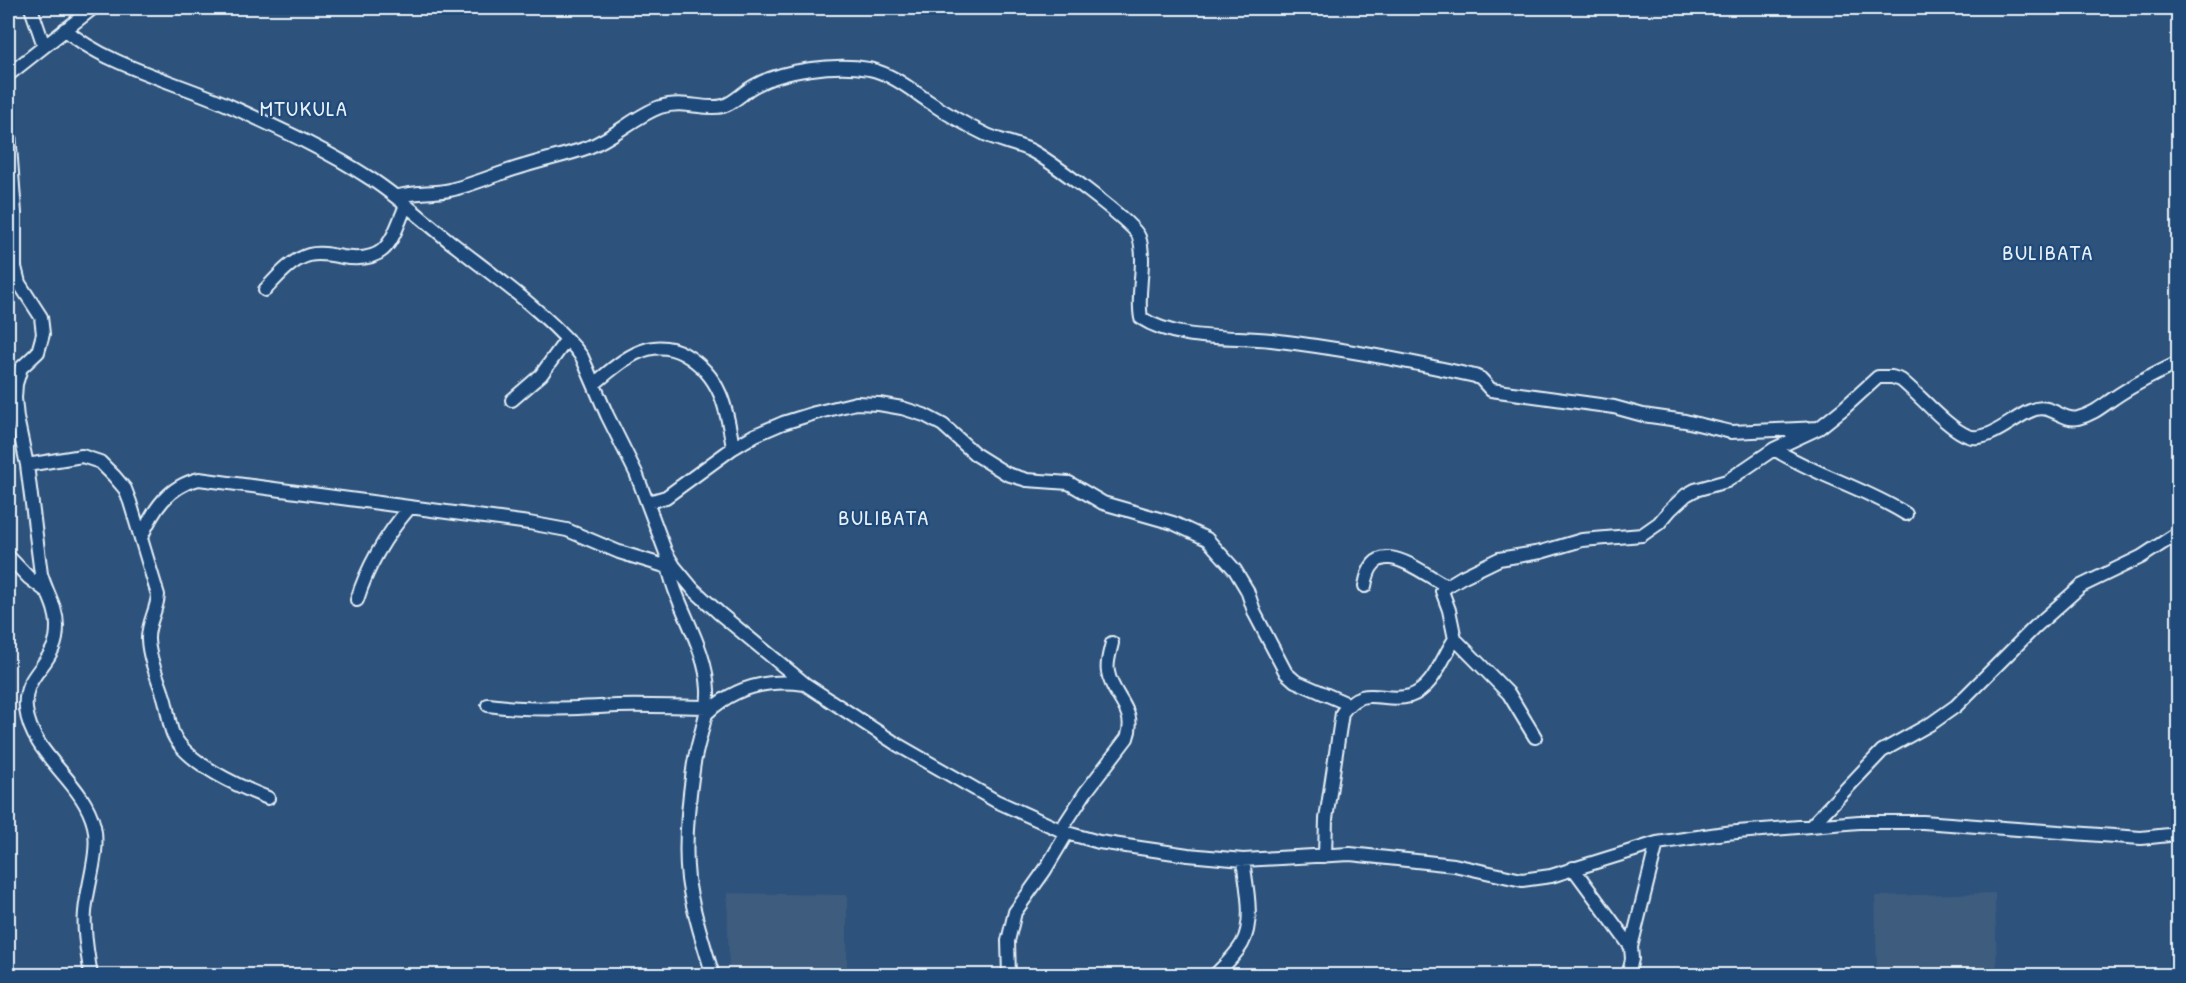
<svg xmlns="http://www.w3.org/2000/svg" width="2186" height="983" font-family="'Patrick Hand',sans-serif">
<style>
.built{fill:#3e5c7e}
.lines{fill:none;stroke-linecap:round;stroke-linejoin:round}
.minor-casing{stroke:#e8f1f8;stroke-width:16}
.minor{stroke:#1f4a7a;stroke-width:12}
.labels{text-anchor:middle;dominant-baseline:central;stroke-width:4.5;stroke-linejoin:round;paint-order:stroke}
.quarter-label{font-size:22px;letter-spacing:1.5px;fill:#e8f1f8;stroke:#1f4a7a}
</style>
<rect width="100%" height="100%" fill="#2d527c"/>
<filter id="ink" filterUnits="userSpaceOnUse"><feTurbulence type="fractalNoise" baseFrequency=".0167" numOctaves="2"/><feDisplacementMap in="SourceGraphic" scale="12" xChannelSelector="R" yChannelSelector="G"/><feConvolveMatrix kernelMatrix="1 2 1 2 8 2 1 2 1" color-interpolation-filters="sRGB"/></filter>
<g filter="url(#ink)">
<path class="built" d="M 727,893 L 847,895 L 847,975 L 729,975 Z
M 1995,893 L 1997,971 L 1877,974 L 1875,896 Z"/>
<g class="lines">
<defs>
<path id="minor" d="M 31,8 L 44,46
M 65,29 C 104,65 180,83 230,106 C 278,128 327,150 371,179 C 402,199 428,225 457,247 C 497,278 542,310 575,348 L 582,357 L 607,415 L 636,473 L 666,553 L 674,566 L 693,589 L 719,613 L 805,684 L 898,745 L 996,801 L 1067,833 L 1099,842 L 1188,855 L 1243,860 L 1350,854 L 1454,865 L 1522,880 L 1551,876 L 1657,843 L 1725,833 L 1859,822 L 1923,822 L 2141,838 L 2178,834
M 8,75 L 93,8
M 8,120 L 15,213 L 15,267 L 19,283 L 41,317 L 43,334 L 38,352 L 21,368 L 16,384 L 15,398 L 17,418 L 27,465 L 41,574 C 46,592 57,607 57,626 C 57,633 56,642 53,648 C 43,671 23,679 26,709 C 32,757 83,780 94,826 C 100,853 87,885 85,912 C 83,933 88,955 91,976
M 396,197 C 414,191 432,194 450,190 C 475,184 499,173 524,166 C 545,159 568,155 589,147 C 615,137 635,116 660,107 C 684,99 705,111 723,106 C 734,103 743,92 754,86 C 782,70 836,63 869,69 C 892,74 909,88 928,101 C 947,114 966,125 987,135 C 1001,141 1016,144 1030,150 C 1046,158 1135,223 1139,237 C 1147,263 1136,292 1141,318 C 1176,341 1230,336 1271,340 C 1339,348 1408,361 1475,376 L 1481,379 L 1491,390 L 1614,407 L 1643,415 L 1685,421 L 1731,432 L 1819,428
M 265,290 C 278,276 291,260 309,255 C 320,252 332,255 342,257 C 388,264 391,241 406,205
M 594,384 C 610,371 628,354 648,349 C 660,346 673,348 684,354 C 721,375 727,409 733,448
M 512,400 L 541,375 L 567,339
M 1774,449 C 1817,476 1863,487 1906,514
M 27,465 L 82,456 L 100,462 L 114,476 L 125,489 L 130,502 L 158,595 C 157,611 147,624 148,640 C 149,658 157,676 163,694 C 168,707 168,722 173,734 C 186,763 240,787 268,798
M 649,502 L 666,497 L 733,448 L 755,435 L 783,423 L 815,413 L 856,403 L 879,404 L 902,408 L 924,415 L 943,425 L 975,454 L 1007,474 L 1027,480 L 1069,483 L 1103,503 L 1173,523 L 1207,539 L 1235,570 L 1247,590 L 1255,614 L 1286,673 L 1295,681 L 1348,704
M 141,538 C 153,510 168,486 199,479 L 529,523 L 567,530 L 619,552 L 668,567
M 8,556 L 29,578 L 46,591
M 667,560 C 674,605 706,644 708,690 C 709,717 696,743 693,770 C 688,805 684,844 688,879 C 692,911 704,944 713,976
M 1365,586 C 1374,530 1420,573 1447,586
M 357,600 C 368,564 386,535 410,507
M 488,705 C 532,711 574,708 618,706 C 648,705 678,707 707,707
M 707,713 C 734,687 768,679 805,684
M 1535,737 L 1509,694 L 1455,639 L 1449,610 L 1442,591 L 1447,586 L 1462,577 L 1499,559 L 1541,552 L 1582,540 L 1642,535 L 1659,523 L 1670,510 L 1686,495 L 1695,490 L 1727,481 L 1774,449 L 1819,428 L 1844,408 L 1878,377 L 1892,377 L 1901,380 C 1920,395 1947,428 1968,436 C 1988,443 2013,418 2030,411 C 2050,401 2062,422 2078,418 C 2094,414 2102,406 2114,398 C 2134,384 2157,373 2178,363
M 1811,826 L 1882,751 L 1932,723 L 1956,706 L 2035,627 L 2081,586 L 2141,557 L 2178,533
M 1061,830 L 1085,793 L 1127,738 C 1138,710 1112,697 1108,672 C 1106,663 1110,652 1112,643
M 1325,856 L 1326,819 L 1342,713 C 1363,682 1383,704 1410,696 C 1434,688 1442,657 1455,639
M 1573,868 L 1631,947 L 1632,959 L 1628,976
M 1631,947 L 1657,843
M 1009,976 L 1008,941 L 1015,912 L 1045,870 L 1067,833
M 1214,976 C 1224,966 1235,956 1242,944 C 1255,921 1246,885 1243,860"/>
</defs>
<use href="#minor" class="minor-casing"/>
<use href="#minor" class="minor"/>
</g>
</g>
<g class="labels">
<g class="quarter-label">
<text x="304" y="108">MTUKULA</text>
<text x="2048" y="252">BULIBATA</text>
<text x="884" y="517">BULIBATA</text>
</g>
</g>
<rect width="2186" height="983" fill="none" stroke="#1f4a7a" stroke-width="30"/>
<rect x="15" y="15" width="2156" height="953" fill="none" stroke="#e8f1f8" stroke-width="2" filter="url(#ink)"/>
</svg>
